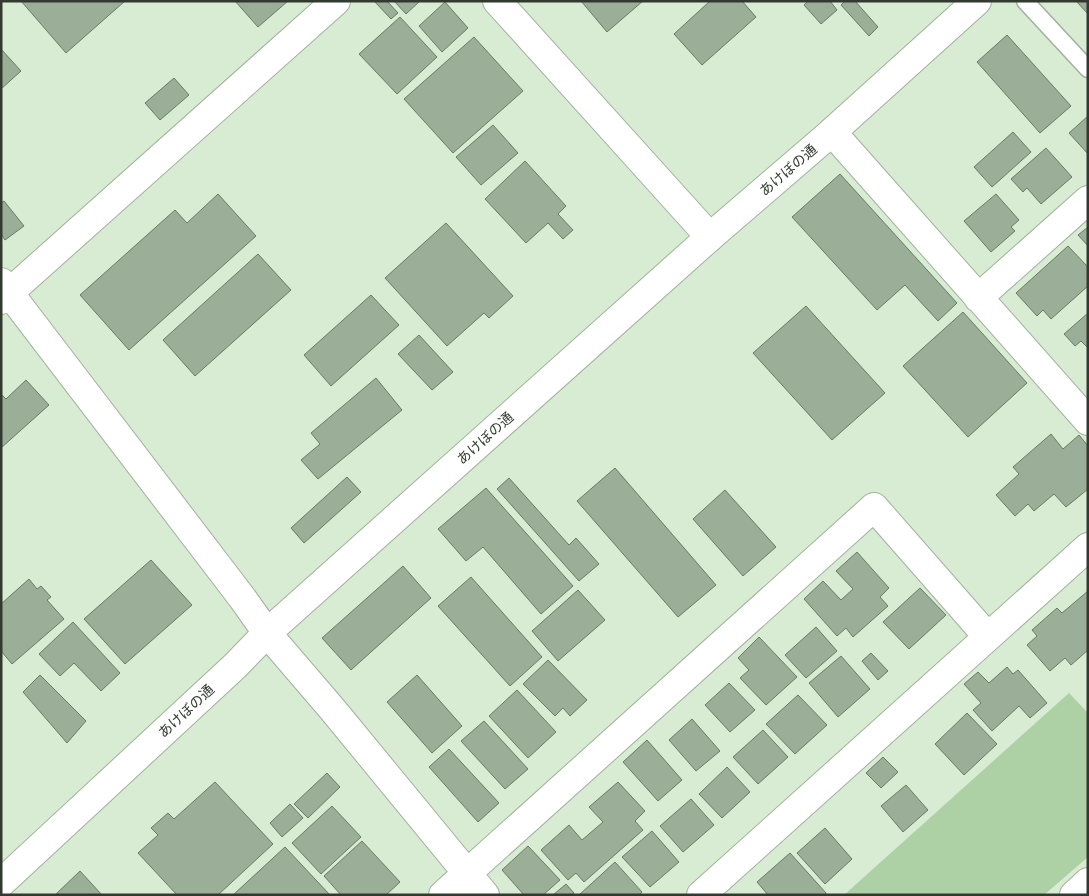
<svg xmlns="http://www.w3.org/2000/svg" width="1089" height="896" font-family="'Asap Condensed','Noto Sans JP',sans-serif">
<style>
.green{fill:#aed0a5}
.building{fill:#9bae97;stroke:#697a65}
.lines{fill:none;stroke-linecap:round;stroke-linejoin:round}
.service-casing{stroke:#a0b29b;stroke-width:19}
.minor-casing{stroke:#a0b29b;stroke-width:30}
.tertiary-casing{stroke:#a0b29b;stroke-width:30}
.service{stroke:#fff;stroke-width:16}
.minor{stroke:#fff;stroke-width:28}
.tertiary{stroke:#fff;stroke-width:28}
.labels{text-anchor:middle;dominant-baseline:central;stroke-width:4;stroke-linejoin:round;paint-order:stroke}
.street-label{font-size:14px;fill:#323a30;stroke:#fff}
</style>
<rect width="100%" height="100%" fill="#d8ecd3"/>
<path class="green" d="M 1069,693 L 1088,713 L 1088,857 L 1044,895 L 844,895 Z"/>
<path class="building" d="M 21,1 L 125,1 L 66,53 Z
M 235,1 L 288,1 L 258,27 Z
M 374,1 L 387,1 L 398,13 L 391,19 Z
M 394,1 L 420,1 L 406,14 Z
M 581,1 L 643,1 L 607,32 Z
M 710,1 L 742,1 L 756,17 L 702,65 L 674,34 Z
M 808,1 L 830,1 L 837,10 L 821,24 L 804,5 Z
M 845,1 L 855,1 L 878,27 L 869,36 L 841,5 Z
M 1076,1 L 1088,1 L 1088,14 Z
M 445,2 L 468,28 L 442,52 L 419,26 Z
M 400,17 L 437,57 L 397,94 L 359,54 Z
M 1007,35 L 1071,106 L 1040,133 L 977,62 Z
M 474,37 L 523,91 L 453,153 L 404,99 Z
M 1,49 L 21,71 L 1,89 Z
M 174,78 L 189,95 L 160,120 L 145,103 Z
M 1088,116 L 1088,154 L 1069,133 Z
M 493,125 L 518,153 L 481,185 L 456,157 Z
M 1013,132 L 1031,152 L 992,187 L 974,167 Z
M 1046,148 L 1072,177 L 1041,204 L 1027,188 L 1023,192 L 1011,179 Z
M 525,161 L 566,206 L 558,214 L 573,230 L 563,239 L 548,223 L 526,243 L 485,199 Z
M 840,174 L 957,303 L 938,321 L 905,285 L 877,310 L 792,217 Z
M 218,194 L 256,236 L 129,350 L 80,295 L 175,210 L 187,223 Z
M 996,194 L 1019,220 L 1011,227 L 1015,231 L 991,252 L 964,221 Z
M 4,201 L 24,226 L 5,240 L 1,234 L 1,203 Z
M 446,223 L 513,296 L 489,318 L 484,313 L 447,346 L 385,278 Z
M 1088,227 L 1088,246 L 1078,235 Z
M 1068,246 L 1088,267 L 1088,286 L 1051,319 L 1043,310 L 1037,316 L 1016,293 Z
M 258,254 L 291,290 L 195,376 L 163,340 Z
M 371,295 L 399,325 L 331,386 L 304,355 Z
M 806,306 L 885,393 L 832,440 L 753,353 Z
M 963,312 L 1027,383 L 968,437 L 903,366 Z
M 1088,313 L 1088,348 L 1081,341 L 1075,346 L 1064,334 Z
M 419,335 L 453,372 L 432,390 L 398,354 Z
M 376,378 L 402,410 L 318,479 L 301,460 L 320,444 L 311,433 Z
M 26,380 L 49,405 L 1,448 L 1,394 L 6,399 Z
M 1051,434 L 1063,449 L 1079,435 L 1088,446 L 1088,489 L 1066,507 L 1054,494 L 1034,511 L 1028,504 L 1015,516 L 996,495 L 1019,474 L 1013,467 Z
M 615,468 L 716,585 L 678,617 L 577,501 Z
M 347,477 L 361,492 L 304,543 L 291,528 Z
M 509,478 L 569,545 L 576,538 L 599,564 L 579,581 L 497,489 Z
M 486,488 L 573,586 L 541,614 L 483,547 L 466,561 L 438,529 Z
M 725,490 L 776,547 L 743,576 L 693,519 Z
M 857,552 L 889,588 L 880,597 L 888,606 L 853,637 L 846,628 L 837,636 L 804,599 L 823,581 L 841,600 L 853,589 L 836,571 Z
M 151,560 L 192,605 L 125,664 L 84,619 Z
M 403,566 L 431,598 L 351,670 L 322,638 Z
M 471,577 L 542,657 L 510,686 L 438,606 Z
M 29,579 L 37,589 L 41,586 L 51,597 L 47,600 L 64,619 L 12,664 L 1,651 L 1,604 Z
M 920,588 L 946,615 L 909,649 L 883,622 Z
M 578,590 L 605,620 L 558,661 L 532,631 Z
M 1088,591 L 1088,650 L 1071,665 L 1065,658 L 1050,671 L 1027,645 L 1037,636 L 1032,630 L 1057,608 L 1062,613 Z
M 73,622 L 120,673 L 101,691 L 74,663 L 60,676 L 39,654 Z
M 816,627 L 837,651 L 806,678 L 785,655 Z
M 759,637 L 797,677 L 766,705 L 740,678 L 749,670 L 738,658 Z
M 871,653 L 888,671 L 878,680 L 862,661 Z
M 841,656 L 870,689 L 838,717 L 809,683 Z
M 548,660 L 587,700 L 570,716 L 563,708 L 555,716 L 523,684 Z
M 1007,667 L 1013,674 L 1018,670 L 1047,703 L 1030,718 L 1019,706 L 992,731 L 973,710 L 981,703 L 964,684 L 978,672 L 989,683 Z
M 40,675 L 86,721 L 67,743 L 23,692 Z
M 417,675 L 462,726 L 432,753 L 387,702 Z
M 729,683 L 755,710 L 730,732 L 705,705 Z
M 517,690 L 556,732 L 528,758 L 489,716 Z
M 798,695 L 827,725 L 795,754 L 766,724 Z
M 967,713 L 997,744 L 964,775 L 935,744 Z
M 692,719 L 720,751 L 696,771 L 669,740 Z
M 484,721 L 528,769 L 505,789 L 461,741 Z
M 763,730 L 788,757 L 758,784 L 733,757 Z
M 647,740 L 682,780 L 658,801 L 623,762 Z
M 449,749 L 499,803 L 478,822 L 429,767 Z
M 883,757 L 898,772 L 881,788 L 866,773 Z
M 727,767 L 750,792 L 722,818 L 699,794 Z
M 327,773 L 340,787 L 308,818 L 294,804 Z
M 215,782 L 273,844 L 218,895 L 177,895 L 138,853 L 158,835 L 151,828 L 168,813 L 174,819 Z
M 618,782 L 645,811 L 635,821 L 643,830 L 584,882 L 576,873 L 568,880 L 541,850 L 569,825 L 582,840 L 603,822 L 589,807 Z
M 906,785 L 928,810 L 903,832 L 881,806 Z
M 691,799 L 714,825 L 683,852 L 660,826 Z
M 290,804 L 303,818 L 282,837 L 270,823 Z
M 332,806 L 361,837 L 321,874 L 292,843 Z
M 825,828 L 852,859 L 825,884 L 797,853 Z
M 652,831 L 679,862 L 650,887 L 622,857 Z
M 362,841 L 400,882 L 386,895 L 341,895 L 324,876 Z
M 528,846 L 560,880 L 543,895 L 524,895 L 502,870 Z
M 285,847 L 330,895 L 233,895 Z
M 790,853 L 826,893 L 825,895 L 768,895 L 757,882 Z
M 615,862 L 642,892 L 639,895 L 579,895 Z
M 80,871 L 102,895 L 55,895 Z
M 566,884 L 574,893 L 571,895 L 553,895 Z"/>
<g class="lines">
<defs>
<path id="service" d="M 1025,1 L 1088,69"/>
<path id="minor" d="M 497,1 L 710,237
M 832,132 L 1088,421
M 978,298 L 1088,200
M 1,300 L 336,1
M 443,895 L 874,507 L 988,637
M 701,895 L 1088,547
M 1074,895 L 1088,882"/>
<path id="tertiary" d="M 1,282 L 243,599 L 267,633 L 333,710 L 485,895
M 1,883 L 235,666 L 267,633 L 710,237 L 832,132 L 977,1"/>
</defs>
<use href="#service" class="service-casing"/>
<use href="#minor" class="minor-casing"/>
<use href="#tertiary" class="tertiary-casing"/>
<use href="#service" class="service"/>
<use href="#minor" class="minor"/>
<use href="#tertiary" class="tertiary"/>
</g>
<g class="labels">
<g class="street-label">
<text transform="translate(788 170) rotate(-41)">あけぼの通</text>
<text transform="translate(485 438) rotate(-42)">あけぼの通</text>
<text transform="translate(186 711) rotate(-43)">あけぼの通</text>
</g>
</g>
<rect width="1089" height="896" fill="none" stroke="#323a30" stroke-width="5"/>
</svg>
